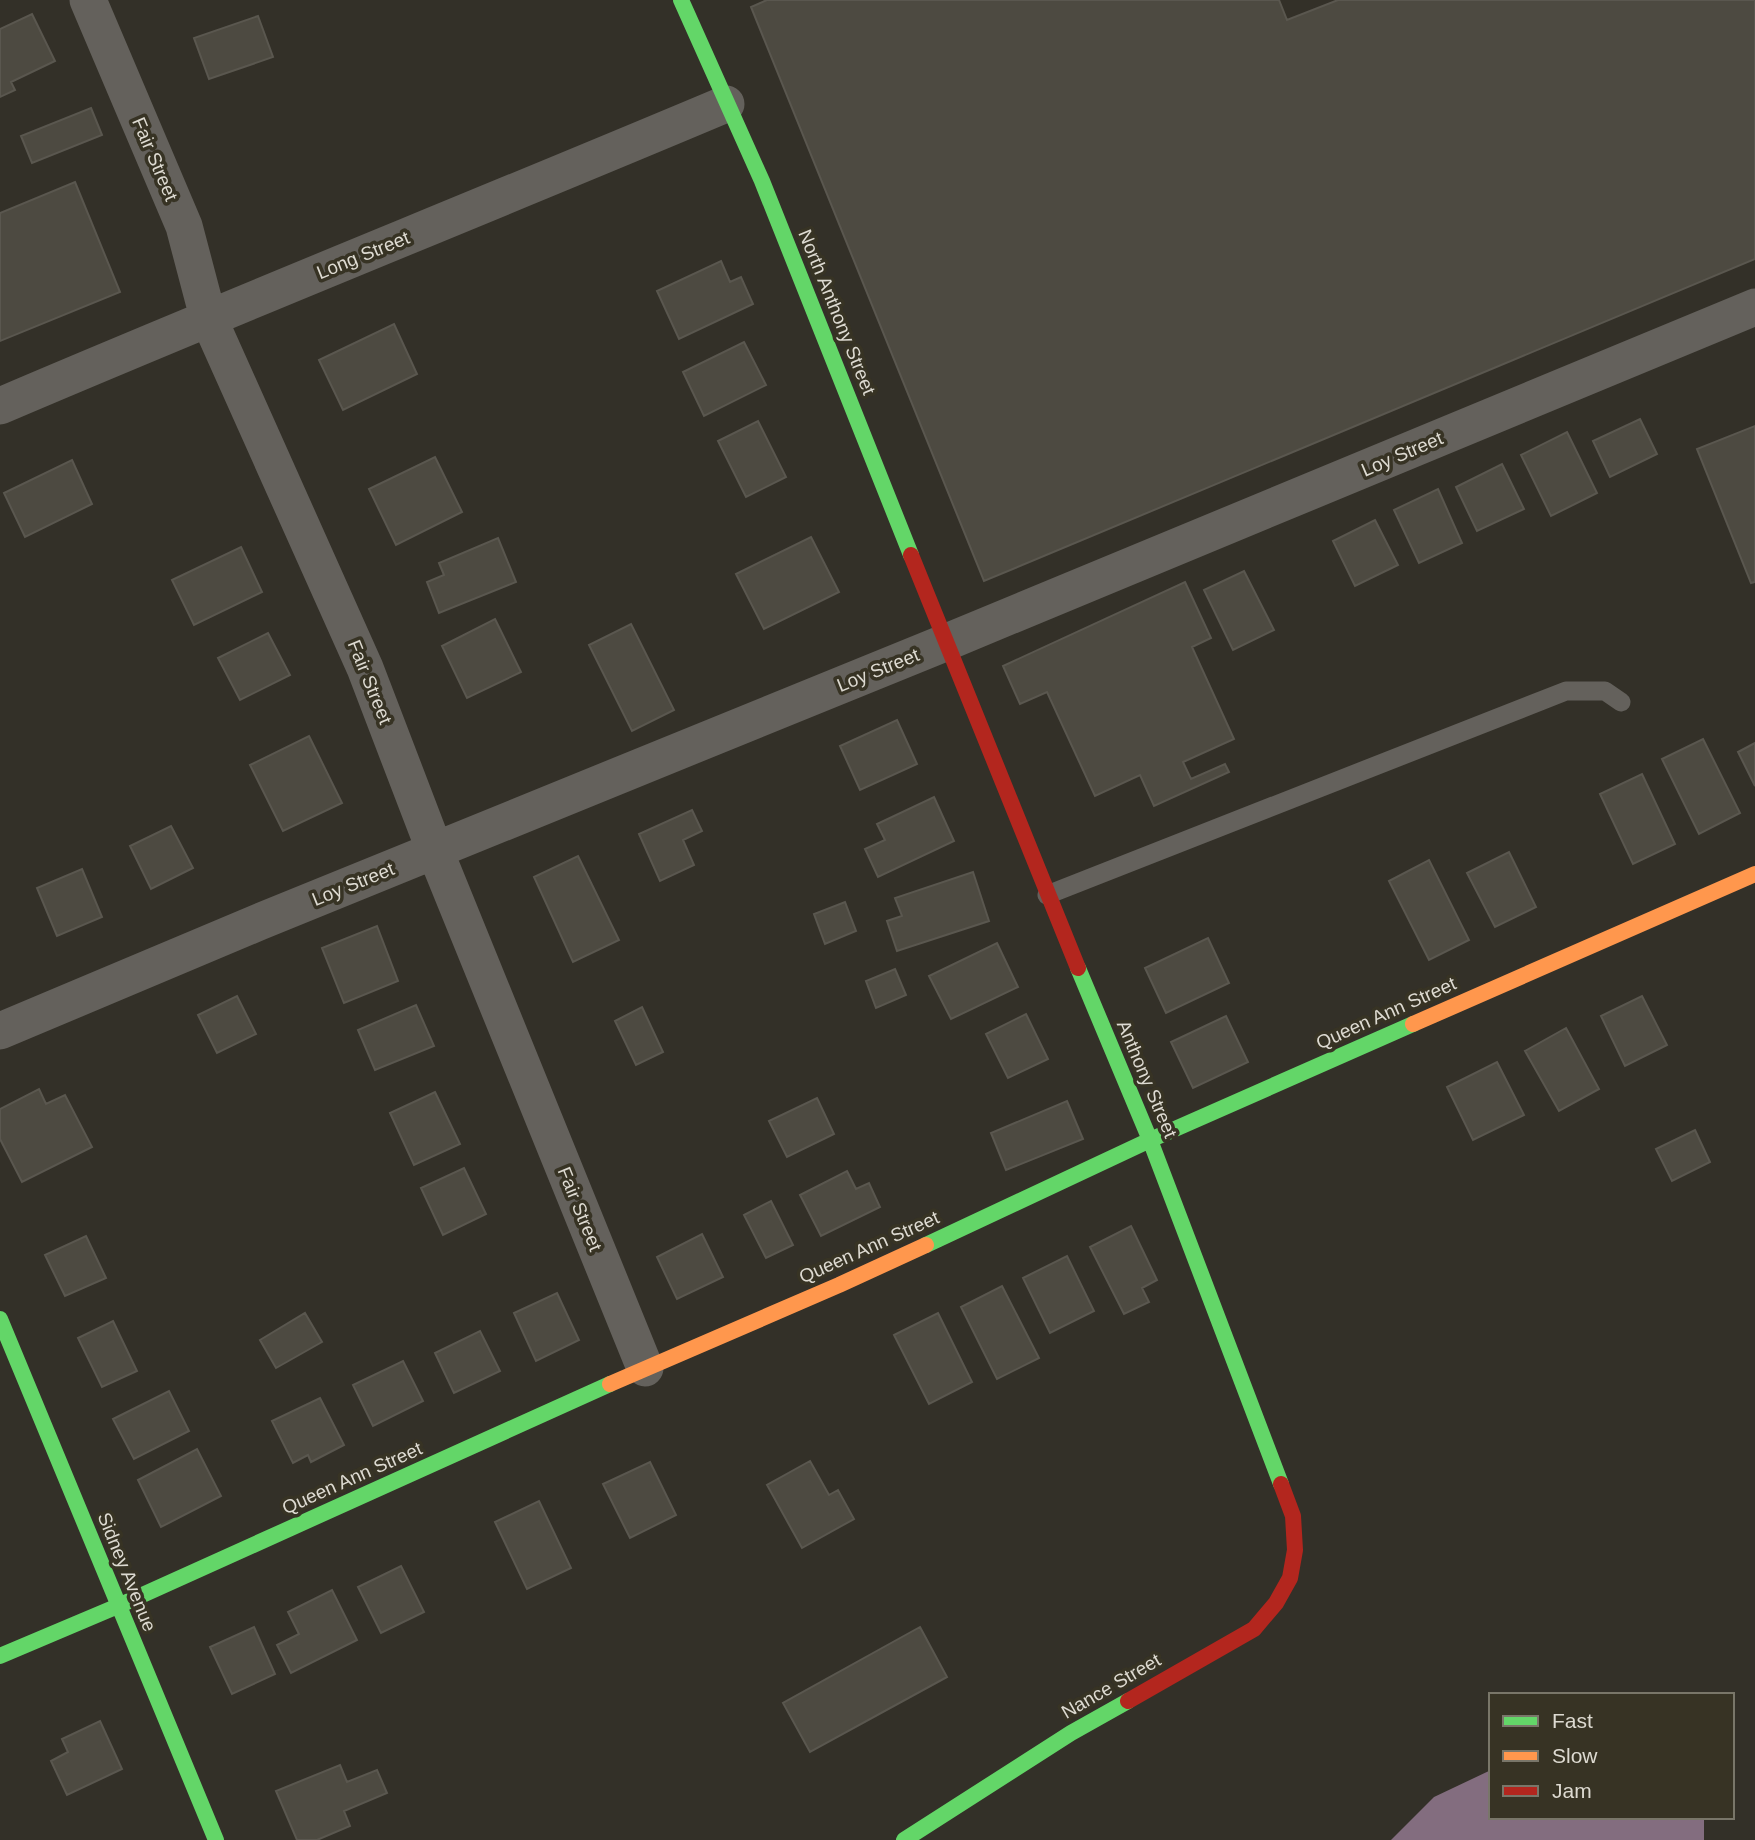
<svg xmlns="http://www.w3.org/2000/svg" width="1755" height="1840" font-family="Helvetica,sans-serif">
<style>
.water{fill:#836d7f}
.building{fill:#4d4a41;stroke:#5a574f;stroke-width:2}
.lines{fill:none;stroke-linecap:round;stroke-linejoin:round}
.lane{stroke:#64615c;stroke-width:19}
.street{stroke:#64615c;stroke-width:37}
.fast{stroke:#63d668;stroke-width:16}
.slow{stroke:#ff974d;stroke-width:16}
.jam{stroke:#b3261e;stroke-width:16}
.labels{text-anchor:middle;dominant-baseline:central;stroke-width:7;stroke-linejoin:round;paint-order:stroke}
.street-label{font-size:19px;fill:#dddad1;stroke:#373324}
</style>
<rect width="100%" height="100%" fill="#333028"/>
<path class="water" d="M 1491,1770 L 1491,1817 L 1704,1817 L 1704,1840 L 1391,1840 L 1434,1797 Z"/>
<path class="building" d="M 767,0 L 1279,0 L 1287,20 L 1338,0 L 1755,0 L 1755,259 L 984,581 L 751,7 Z
M 32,14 L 55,61 L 11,82 L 15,90 L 0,97 L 0,29 Z
M 258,16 L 273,57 L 209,79 L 194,38 Z
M 91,108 L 102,135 L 32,163 L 21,136 Z
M 75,182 L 120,292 L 0,341 L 0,213 Z
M 721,261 L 730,282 L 741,277 L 753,304 L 679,339 L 657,291 Z
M 394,324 L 417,374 L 343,410 L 319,360 Z
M 744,342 L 766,385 L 704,416 L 683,372 Z
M 1640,419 L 1657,454 L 1610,477 L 1593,441 Z
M 758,421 L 786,477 L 746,497 L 718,441 Z
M 1755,426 L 1755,582 L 1751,583 L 1697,449 Z
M 1567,432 L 1597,493 L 1551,516 L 1521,455 Z
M 435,457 L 462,512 L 396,545 L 369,489 Z
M 72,460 L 92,504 L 25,537 L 4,493 Z
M 1502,464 L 1524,509 L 1477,531 L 1456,487 Z
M 1438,489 L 1462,543 L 1419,563 L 1394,510 Z
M 1375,520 L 1398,565 L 1355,586 L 1333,541 Z
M 811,537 L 839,592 L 764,629 L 736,574 Z
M 498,538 L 516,582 L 439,613 L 427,582 L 444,575 L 439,563 Z
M 241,547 L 262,592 L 194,625 L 172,580 Z
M 1244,571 L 1274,630 L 1233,650 L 1204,590 Z
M 1185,582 L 1211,638 L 1192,647 L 1234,739 L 1183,762 L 1191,779 L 1225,764 L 1229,772 L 1154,806 L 1140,775 L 1095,796 L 1047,692 L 1020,704 L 1003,666 Z
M 495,619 L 521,672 L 467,698 L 442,646 Z
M 631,624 L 674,710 L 632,731 L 589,645 Z
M 268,633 L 290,675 L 240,700 L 218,658 Z
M 897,720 L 917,764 L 860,790 L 840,746 Z
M 309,736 L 342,803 L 283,831 L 250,765 Z
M 1703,739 L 1740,813 L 1699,834 L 1662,759 Z
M 1755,743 L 1755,786 L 1738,752 Z
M 1642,774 L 1675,844 L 1633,864 L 1600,794 Z
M 934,797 L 954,841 L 878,877 L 865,849 L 885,840 L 877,824 Z
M 692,810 L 702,831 L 683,840 L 694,865 L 660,881 L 639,834 Z
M 171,826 L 193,868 L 151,889 L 130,846 Z
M 1509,852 L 1536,907 L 1495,927 L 1467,873 Z
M 578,856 L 619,940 L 573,962 L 534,877 Z
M 1429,860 L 1469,940 L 1429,960 L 1389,881 Z
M 82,869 L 102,917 L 57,936 L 37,888 Z
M 973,872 L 989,921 L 897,951 L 887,921 L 902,916 L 895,898 Z
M 845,902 L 856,931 L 825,944 L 814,914 Z
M 377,926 L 398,981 L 344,1003 L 322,948 Z
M 1208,938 L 1229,983 L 1166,1013 L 1145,968 Z
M 997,943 L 1018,987 L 951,1019 L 929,976 Z
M 895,969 L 906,995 L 876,1008 L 866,981 Z
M 237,996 L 256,1034 L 217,1053 L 198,1015 Z
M 1642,996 L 1667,1045 L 1625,1066 L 1601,1016 Z
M 416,1005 L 434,1046 L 375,1070 L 358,1030 Z
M 642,1007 L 663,1052 L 636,1065 L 615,1021 Z
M 1026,1014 L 1048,1059 L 1008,1078 L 986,1034 Z
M 1226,1016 L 1248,1062 L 1193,1088 L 1171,1042 Z
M 1566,1028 L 1599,1089 L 1559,1111 L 1525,1051 Z
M 1497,1062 L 1524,1115 L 1473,1140 L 1447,1087 Z
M 39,1089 L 46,1104 L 65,1095 L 92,1147 L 22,1182 L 0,1139 L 0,1109 Z
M 435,1092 L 460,1144 L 414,1165 L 390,1113 Z
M 817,1098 L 834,1134 L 787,1157 L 769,1121 Z
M 1067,1101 L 1083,1139 L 1006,1170 L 991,1133 Z
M 1695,1130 L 1710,1162 L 1672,1181 L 1656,1149 Z
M 464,1168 L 486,1214 L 443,1235 L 421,1188 Z
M 847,1171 L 856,1189 L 869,1183 L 880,1207 L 821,1236 L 800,1195 Z
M 771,1201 L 793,1245 L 766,1258 L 744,1215 Z
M 1131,1226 L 1157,1280 L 1142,1288 L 1149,1302 L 1124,1314 L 1090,1247 Z
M 702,1234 L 723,1277 L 677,1299 L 657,1257 Z
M 86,1236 L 106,1278 L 65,1296 L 45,1255 Z
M 1067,1256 L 1094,1311 L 1050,1333 L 1023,1278 Z
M 1002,1286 L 1039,1358 L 997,1379 L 961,1307 Z
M 557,1293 L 579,1340 L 536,1361 L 514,1313 Z
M 305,1313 L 322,1342 L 276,1368 L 260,1340 Z
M 938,1313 L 972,1382 L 929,1404 L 894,1335 Z
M 113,1321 L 137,1371 L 102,1387 L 78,1338 Z
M 480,1331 L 500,1371 L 454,1393 L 435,1353 Z
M 403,1361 L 423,1401 L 373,1426 L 353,1385 Z
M 169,1391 L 189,1431 L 134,1459 L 113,1419 Z
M 320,1398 L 344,1445 L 311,1462 L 308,1455 L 293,1463 L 272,1421 Z
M 197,1449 L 221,1496 L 161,1527 L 138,1480 Z
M 810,1461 L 829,1495 L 838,1490 L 854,1519 L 802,1548 L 767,1485 Z
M 650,1462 L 676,1515 L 630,1538 L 603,1484 Z
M 539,1501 L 571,1568 L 527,1589 L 495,1522 Z
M 401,1566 L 424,1612 L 381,1633 L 358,1587 Z
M 332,1590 L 357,1640 L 291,1673 L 277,1645 L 299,1634 L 288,1612 Z
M 254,1627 L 275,1674 L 232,1694 L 210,1647 Z
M 920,1627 L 947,1677 L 810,1752 L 783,1703 Z
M 100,1721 L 122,1769 L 67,1795 L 51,1761 L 68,1752 L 62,1739 Z
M 340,1765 L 347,1782 L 377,1770 L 387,1793 L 344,1811 L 350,1826 L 317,1840 L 297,1840 L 276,1791 Z"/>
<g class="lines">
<path class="lane" d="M 1047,895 L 1566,691 L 1605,691 L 1621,702"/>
<path class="street" d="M 88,0 L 184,226 L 208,317 L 365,668 L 435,851 L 645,1368
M 0,406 C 241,303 484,206 726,104
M 0,1031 L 259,922 L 947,642 L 1755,307"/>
<path class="fast" d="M 681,0 L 762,181 L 911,555
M 1078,968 L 1150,1140 L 1281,1484
M 926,1245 L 1150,1140 L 1413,1024
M 0,1319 L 216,1840
M 0,1656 L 118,1606 L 610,1384
M 904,1840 L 1071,1733 L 1128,1701"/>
<path class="slow" d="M 1413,1024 L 1755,874
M 610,1384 L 839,1285 L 926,1245"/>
<path class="jam" d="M 911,555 L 1078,968
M 1128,1701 L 1254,1629 L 1276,1603 L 1290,1578 L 1295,1550 L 1293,1516 L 1281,1484"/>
</g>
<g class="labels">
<g class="street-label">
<text transform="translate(155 159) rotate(67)">Fair Street</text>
<text transform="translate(363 255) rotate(-22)">Long Street</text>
<text transform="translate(837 312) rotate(68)">North Anthony Street</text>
<text transform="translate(1402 454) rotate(-23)">Loy Street</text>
<text transform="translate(878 670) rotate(-22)">Loy Street</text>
<text transform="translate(370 682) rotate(68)">Fair Street</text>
<text transform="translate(353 884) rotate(-22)">Loy Street</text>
<text transform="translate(1386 1013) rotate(-24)">Queen Ann Street</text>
<text transform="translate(1147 1079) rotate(67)">Anthony Street</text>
<text transform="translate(580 1209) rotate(68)">Fair Street</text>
<text transform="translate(869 1247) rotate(-24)">Queen Ann Street</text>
<text transform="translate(352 1478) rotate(-24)">Queen Ann Street</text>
<text transform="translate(127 1572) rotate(68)">Sidney Avenue</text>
<text transform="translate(1111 1686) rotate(-30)">Nance Street</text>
</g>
</g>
<rect x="1489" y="1693" width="245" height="126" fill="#373324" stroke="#797669" stroke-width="2"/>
<rect x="1503" y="1716" width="35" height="10" fill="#63d668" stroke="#797669" stroke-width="2"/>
<text x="1552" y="1728" font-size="21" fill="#dddad1">Fast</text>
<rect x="1503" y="1751" width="35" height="10" fill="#ff974d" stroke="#797669" stroke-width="2"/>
<text x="1552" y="1763" font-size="21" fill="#dddad1">Slow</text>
<rect x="1503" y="1786" width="35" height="10" fill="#b3261e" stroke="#797669" stroke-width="2"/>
<text x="1552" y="1798" font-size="21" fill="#dddad1">Jam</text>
</svg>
